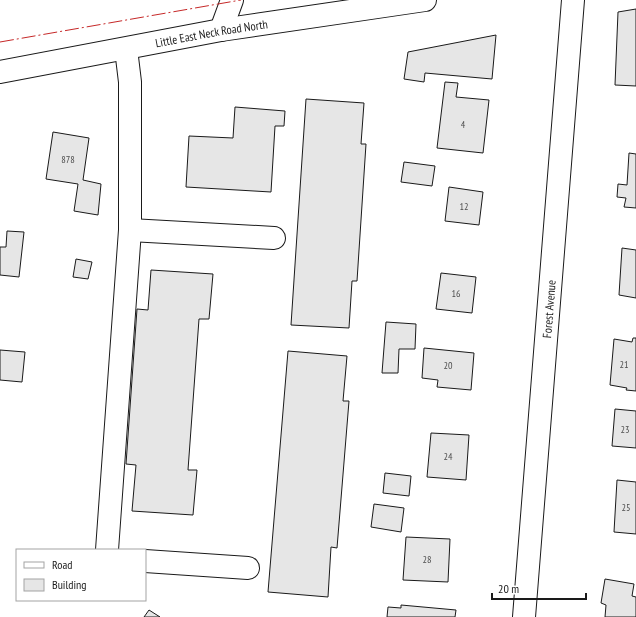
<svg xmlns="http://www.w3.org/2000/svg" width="636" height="617" font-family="'PT Sans Narrow',sans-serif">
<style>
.building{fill:#e6e6e6;stroke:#1a1a1a}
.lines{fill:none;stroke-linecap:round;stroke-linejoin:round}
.minor-casing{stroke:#1a1a1a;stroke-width:24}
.major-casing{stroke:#1a1a1a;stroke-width:24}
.minor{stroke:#fff;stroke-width:22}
.major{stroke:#fff;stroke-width:22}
.power{stroke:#c62828;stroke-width:1;stroke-dasharray:14 3 2 3;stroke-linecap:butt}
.labels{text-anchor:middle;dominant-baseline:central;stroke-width:3;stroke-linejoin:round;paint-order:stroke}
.number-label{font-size:10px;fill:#4d4d4d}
.street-label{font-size:12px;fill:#1a1a1a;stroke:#fff}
</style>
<rect width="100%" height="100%" fill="#fff"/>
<path class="building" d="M 636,9 L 636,86 L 615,85 L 618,12 Z
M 496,35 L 492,79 L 425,73 L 424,82 L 404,79 L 408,52 Z
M 445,82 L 458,83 L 456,97 L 489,100 L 483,153 L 437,148 Z
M 306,99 L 364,103 L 361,144 L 366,144 L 357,281 L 352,281 L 349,328 L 291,325 Z
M 235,107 L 285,111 L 284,126 L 275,126 L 271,192 L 186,187 L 189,136 L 233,138 Z
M 53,132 L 89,138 L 83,180 L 101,184 L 98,215 L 74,211 L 78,184 L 46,179 Z
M 629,153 L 636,154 L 636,208 L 624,207 L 626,198 L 617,197 L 618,184 L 627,185 Z
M 404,162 L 435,166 L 432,186 L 401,182 Z
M 449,187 L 483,192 L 479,225 L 445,221 Z
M 7,231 L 24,232 L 19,277 L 0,275 L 0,247 L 6,247 Z
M 622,248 L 636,250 L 636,298 L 619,295 Z
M 76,259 L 92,262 L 88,279 L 73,277 Z
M 151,270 L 213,274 L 209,319 L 199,319 L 188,470 L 197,470 L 193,515 L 132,511 L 136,465 L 126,464 L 137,309 L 148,310 Z
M 441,273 L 476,277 L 472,313 L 436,309 Z
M 386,322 L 416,324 L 415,349 L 399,349 L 398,373 L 382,373 Z
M 633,338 L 636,338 L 636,391 L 626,390 L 627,388 L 610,385 L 614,339 L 632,342 Z
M 424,348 L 474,353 L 471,390 L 437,387 L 438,380 L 422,378 Z
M 0,350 L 25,352 L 22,382 L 0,380 Z
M 288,351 L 347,356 L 343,401 L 349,401 L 337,548 L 331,547 L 328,597 L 268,592 Z
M 615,409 L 636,411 L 636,448 L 612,446 Z
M 431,433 L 469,435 L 466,480 L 427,477 Z
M 385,473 L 411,476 L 409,496 L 383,493 Z
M 617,480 L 636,482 L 636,534 L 614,532 Z
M 374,504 L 404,508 L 401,532 L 371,527 Z
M 406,537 L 450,539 L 448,582 L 403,580 Z
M 605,579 L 634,584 L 632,596 L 636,597 L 636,617 L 605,617 L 606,605 L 601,603 Z
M 401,605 L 456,610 L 455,617 L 387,617 L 388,607 L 401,608 Z
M 149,610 L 160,617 L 144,617 Z"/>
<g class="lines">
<defs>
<g id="minor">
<path d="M 221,30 L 232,0"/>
<path d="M 130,230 L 274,238"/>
<path d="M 107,550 L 130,230 L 130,82 L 126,49"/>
<path d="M 145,561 L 248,568"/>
<path id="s1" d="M 524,617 L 573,0"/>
</g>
<g id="major">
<path id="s2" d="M 0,72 L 221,30 L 425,0"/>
</g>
</defs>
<use href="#minor" class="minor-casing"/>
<use href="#major" class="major-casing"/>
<use href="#minor" class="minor"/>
<use href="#major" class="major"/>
<path class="power" d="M 0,42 L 241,0"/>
</g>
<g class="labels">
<g class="number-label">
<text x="463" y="124">4</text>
<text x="68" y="159">878</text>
<text x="464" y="206">12</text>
<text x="456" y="293">16</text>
<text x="624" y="364">21</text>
<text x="448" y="365">20</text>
<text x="625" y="429">23</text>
<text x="448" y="456">24</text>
<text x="626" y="507">25</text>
<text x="427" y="559">28</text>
</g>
<g class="street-label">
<text stroke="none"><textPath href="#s2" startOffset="215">Little East Neck Road North</textPath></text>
<text stroke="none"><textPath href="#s1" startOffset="309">Forest Avenue</textPath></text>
</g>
</g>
<rect x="16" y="549" width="130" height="52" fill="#ffffff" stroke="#a3a3a3"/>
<rect x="24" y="562" width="20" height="6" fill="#ffffff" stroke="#a3a3a3"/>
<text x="52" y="569" font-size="12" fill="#1a1a1a">Road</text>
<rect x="24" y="579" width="20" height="12" fill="#e6e6e6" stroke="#a3a3a3"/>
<text x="52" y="589" font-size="12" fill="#1a1a1a">Building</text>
<path d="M492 593v6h94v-6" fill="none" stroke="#1a1a1a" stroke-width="2"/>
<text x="498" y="593" font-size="12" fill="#1a1a1a" stroke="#ffffff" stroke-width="3" paint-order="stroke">20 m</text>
</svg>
